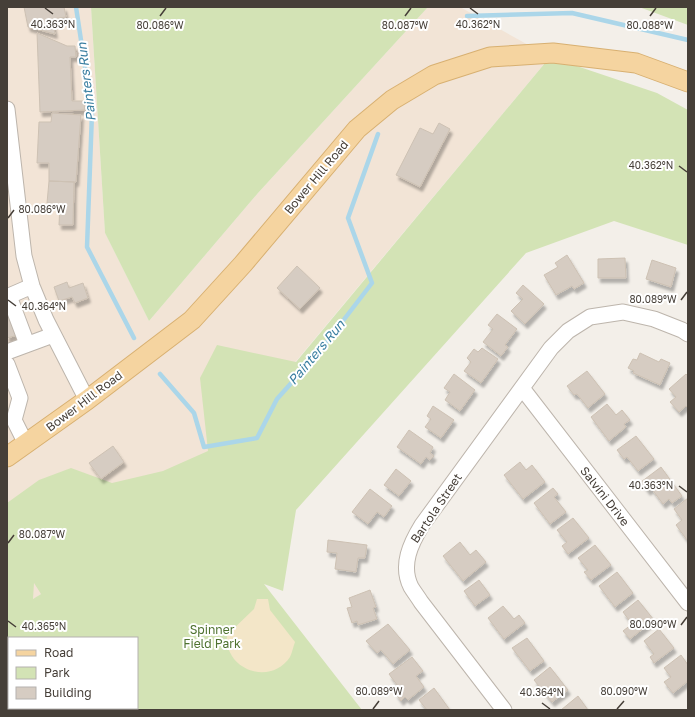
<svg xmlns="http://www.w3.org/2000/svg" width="695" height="717" font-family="'Golos Text',sans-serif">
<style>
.commercial{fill:#f2e4d6}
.green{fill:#d3e3b5;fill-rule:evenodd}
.sand{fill:#f3e6c8}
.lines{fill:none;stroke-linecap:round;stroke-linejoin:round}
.stream{stroke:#abd6e9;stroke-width:4.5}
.building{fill:#d6ccc2;stroke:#cdc1b3;filter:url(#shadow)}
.minor-casing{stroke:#bdb5ac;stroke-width:17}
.major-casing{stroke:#d8b071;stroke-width:21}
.minor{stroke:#fff;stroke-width:15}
.major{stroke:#f5d4a0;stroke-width:19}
.ticks{fill:none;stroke:#463f38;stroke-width:1.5}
.labels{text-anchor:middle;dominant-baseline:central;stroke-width:4;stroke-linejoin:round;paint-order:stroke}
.street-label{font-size:12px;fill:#463f38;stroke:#fff}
.park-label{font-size:12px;fill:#4f7230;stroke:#fff}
.water-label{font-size:13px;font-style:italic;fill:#397ea0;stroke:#fff}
.ticks-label{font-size:10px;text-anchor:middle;fill:#463f38;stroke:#fff;stroke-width:4;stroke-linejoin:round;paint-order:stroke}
</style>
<defs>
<filter id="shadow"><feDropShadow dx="2.5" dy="4.5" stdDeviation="1" flood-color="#0004"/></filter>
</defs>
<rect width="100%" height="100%" fill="#f3efe9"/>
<path class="commercial" d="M 7,7 L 91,7 L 105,233 L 149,321 L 258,193 L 428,7 L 460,7 L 550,57 L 190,488 L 7,618 Z"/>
<path class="green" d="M 91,7 L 428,7 L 258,193 L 149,321 L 105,233 Z
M 639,7 L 688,7 L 688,25 Z
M 550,57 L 657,93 L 688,110 L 688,245 L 614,221 L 526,253 L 296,510 L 283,591 L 264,584 L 362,710 L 79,710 L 77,708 L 137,708 L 137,638 L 9,638 L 9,655 L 7,655 L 7,503 L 39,480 L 71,468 L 112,483 L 163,471 L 208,451 L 200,378 L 217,345 L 296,362 ZM 34,583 L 41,594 L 33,599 Z"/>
<path class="sand" d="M 257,599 L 268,599 L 270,610 L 295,642 C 293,647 292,653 290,657 C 270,687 224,669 227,635 L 254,609 Z"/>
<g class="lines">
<path class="stream" d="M 76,7 L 92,113 L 87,247 L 134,338
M 467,16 L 572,13 L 688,40
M 160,374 L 194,413 L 204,447 L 257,438 L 277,399 L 319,352 L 372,283 L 348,218 L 378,134"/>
</g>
<path class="building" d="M 24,7 L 64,7 L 66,17 L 52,19 L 55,34 L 28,27 Z
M 37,33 L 67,46 L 75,46 L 76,57 L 70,57 L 72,101 L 84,101 L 85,110 L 40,112 Z
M 52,113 L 81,115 L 76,182 L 49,181 L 49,163 L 37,163 L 39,122 L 51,122 Z
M 439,123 L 450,129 L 420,187 L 396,175 L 420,128 L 433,134 Z
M 49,181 L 74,182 L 73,225 L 59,225 L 60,204 L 47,203 Z
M 567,255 L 584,283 L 574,289 L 572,286 L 556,295 L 544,275 L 558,267 L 555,263 Z
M 625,258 L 626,278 L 598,278 L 598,259 Z
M 652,260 L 676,268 L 671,287 L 646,279 Z
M 297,266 L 320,288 L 300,309 L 277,288 Z
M 67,282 L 69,288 L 83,283 L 88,298 L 75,303 L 72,297 L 59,301 L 54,287 Z
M 523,285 L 544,304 L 525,324 L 511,311 L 523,299 L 516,293 Z
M 12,314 L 18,335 L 7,338 L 7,316 Z
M 497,314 L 517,329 L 505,345 L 508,347 L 501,356 L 483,342 L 493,329 L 488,325 Z
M 482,348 L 498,359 L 481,383 L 464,371 L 471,362 L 467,358 L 474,349 L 478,352 Z
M 640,353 L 659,362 L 661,359 L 670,363 L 660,385 L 633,373 L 634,371 L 628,368 L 633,359 L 637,360 Z
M 587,371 L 605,394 L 588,408 L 577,394 L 574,395 L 567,386 Z
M 454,374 L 475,390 L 460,411 L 445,400 L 450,392 L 444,388 Z
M 686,374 L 688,376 L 688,408 L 686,406 L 679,412 L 670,402 L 676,397 L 669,389 Z
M 607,404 L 616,415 L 622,410 L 630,420 L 624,424 L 626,427 L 609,441 L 591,417 Z
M 433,406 L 454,420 L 441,438 L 425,427 L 431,419 L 427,416 Z
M 409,430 L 433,447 L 430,453 L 434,456 L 430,460 L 426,457 L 421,464 L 397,447 Z
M 636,436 L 654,459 L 638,471 L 627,457 L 624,459 L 617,450 Z
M 113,446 L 124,462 L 101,479 L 89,463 Z
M 520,462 L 526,470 L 532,465 L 545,482 L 523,499 L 504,475 Z
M 661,467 L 682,496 L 672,503 L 669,499 L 663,504 L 651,488 L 648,491 L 641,482 Z
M 396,469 L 411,481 L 399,496 L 384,485 Z
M 553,488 L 558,494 L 554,497 L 566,512 L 550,524 L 534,503 Z
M 370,489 L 392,506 L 384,517 L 377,512 L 368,524 L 352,512 Z
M 688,498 L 688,539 L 687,540 L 676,525 L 682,520 L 674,509 Z
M 573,518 L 589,538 L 568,554 L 562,546 L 567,542 L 557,530 Z
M 328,540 L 367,545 L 365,558 L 358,558 L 356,572 L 335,569 L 337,553 L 327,552 Z
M 460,542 L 470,555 L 476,550 L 486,562 L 463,581 L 443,556 Z
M 595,545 L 611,565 L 591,580 L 584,572 L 588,570 L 578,558 Z
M 617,572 L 633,593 L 615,607 L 599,586 Z
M 479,580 L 490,595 L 475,606 L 464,591 Z
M 370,590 L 376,607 L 373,608 L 377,619 L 358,625 L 357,621 L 352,623 L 347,608 L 352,607 L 349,598 Z
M 638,600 L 654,620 L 630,639 L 623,631 L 632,624 L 623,612 Z
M 503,606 L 514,619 L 519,615 L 525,623 L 504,639 L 488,618 Z
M 388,624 L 410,650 L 393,664 L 381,650 L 377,653 L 366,641 Z
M 659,629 L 674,648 L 654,663 L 650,657 L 654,654 L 644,641 Z
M 527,638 L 544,661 L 530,671 L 512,648 Z
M 681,655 L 688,665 L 688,681 L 673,693 L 664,682 L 671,677 L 664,668 Z
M 412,657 L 423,671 L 416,676 L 424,687 L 408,700 L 405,697 L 401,701 L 395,693 L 400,689 L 389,674 Z
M 550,667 L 568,690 L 552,702 L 534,680 Z
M 434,688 L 450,710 L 427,710 L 419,700 Z
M 578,696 L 588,710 L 561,710 Z"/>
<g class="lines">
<defs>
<path id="minor" d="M 7,109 L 24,256 L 32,286 L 46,320 L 87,400
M 27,344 L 9,296 L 32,286
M 7,352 L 53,335
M 7,364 L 20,398 L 14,420 L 26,444
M 522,388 L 688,603
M 504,710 L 421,602 C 418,597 414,592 411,587 C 400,565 411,543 422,525 L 551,348 L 568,331 L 590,317 L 623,312 L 654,319 L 682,330 L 688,334"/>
<path id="major" d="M 7,457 L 87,400 L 192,320 L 243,264 L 357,129 L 392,100 L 434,75 L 490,57 L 553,53 L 636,63 L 688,82"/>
</defs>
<use href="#minor" class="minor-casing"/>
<use href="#major" class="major-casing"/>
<use href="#minor" class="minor"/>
<use href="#major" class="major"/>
</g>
<path class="ticks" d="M 45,8 L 53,14M 470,8 L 478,14M 160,16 L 166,8M 405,16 L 411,8M 650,16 L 656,8M 679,166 L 687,172M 8,218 L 14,210M 8,300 L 16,306M 681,300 L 687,292M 679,486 L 687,492M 8,543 L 14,535M 8,621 L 16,627M 681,625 L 687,617M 542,703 L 550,709M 373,709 L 379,701M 617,709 L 624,701"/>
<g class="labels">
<g class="street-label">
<text transform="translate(316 177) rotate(-50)">Bower Hill Road</text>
<text transform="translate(84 401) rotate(-37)">Bower Hill Road</text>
<text transform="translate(605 496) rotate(52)">Salvini Drive</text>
<text transform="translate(436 508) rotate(-56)">Bartola Street</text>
</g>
<g class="park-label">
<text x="212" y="629">Spinner<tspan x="212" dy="14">Field Park</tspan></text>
</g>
<g class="water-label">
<text transform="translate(86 82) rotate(-97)">Painters Run</text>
<text transform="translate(316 352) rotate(-50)">Painters Run</text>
</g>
</g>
<g class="ticks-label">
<text x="53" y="28">40.363°N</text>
<text x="478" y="28">40.362°N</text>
<text x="160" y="29">80.086°W</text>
<text x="405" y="29">80.087°W</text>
<text x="650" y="29">80.088°W</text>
<text x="651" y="169">40.362°N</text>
<text x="42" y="213">80.086°W</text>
<text x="653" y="303">80.089°W</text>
<text x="44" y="310">40.364°N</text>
<text x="651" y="489">40.363°N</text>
<text x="42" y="538">80.087°W</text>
<text x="653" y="628">80.090°W</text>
<text x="44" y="630">40.365°N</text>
<text x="379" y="695">80.089°W</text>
<text x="624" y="695">80.090°W</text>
<text x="542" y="696">40.364°N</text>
</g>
<rect width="695" height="717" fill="none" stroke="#463f38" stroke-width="16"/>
<rect x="8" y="637" width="130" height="72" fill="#ffffff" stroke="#b5b2af"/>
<rect x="16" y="650" width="20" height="6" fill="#f5d4a0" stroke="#b5b2af"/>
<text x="44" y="657" font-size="12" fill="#463f38">Road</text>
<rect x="16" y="667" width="20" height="12" fill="#d3e3b5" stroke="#b5b2af"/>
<text x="44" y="677" font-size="12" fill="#463f38">Park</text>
<rect x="16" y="687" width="20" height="12" fill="#d6ccc2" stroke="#b5b2af"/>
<text x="44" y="697" font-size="12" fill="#463f38">Building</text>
</svg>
